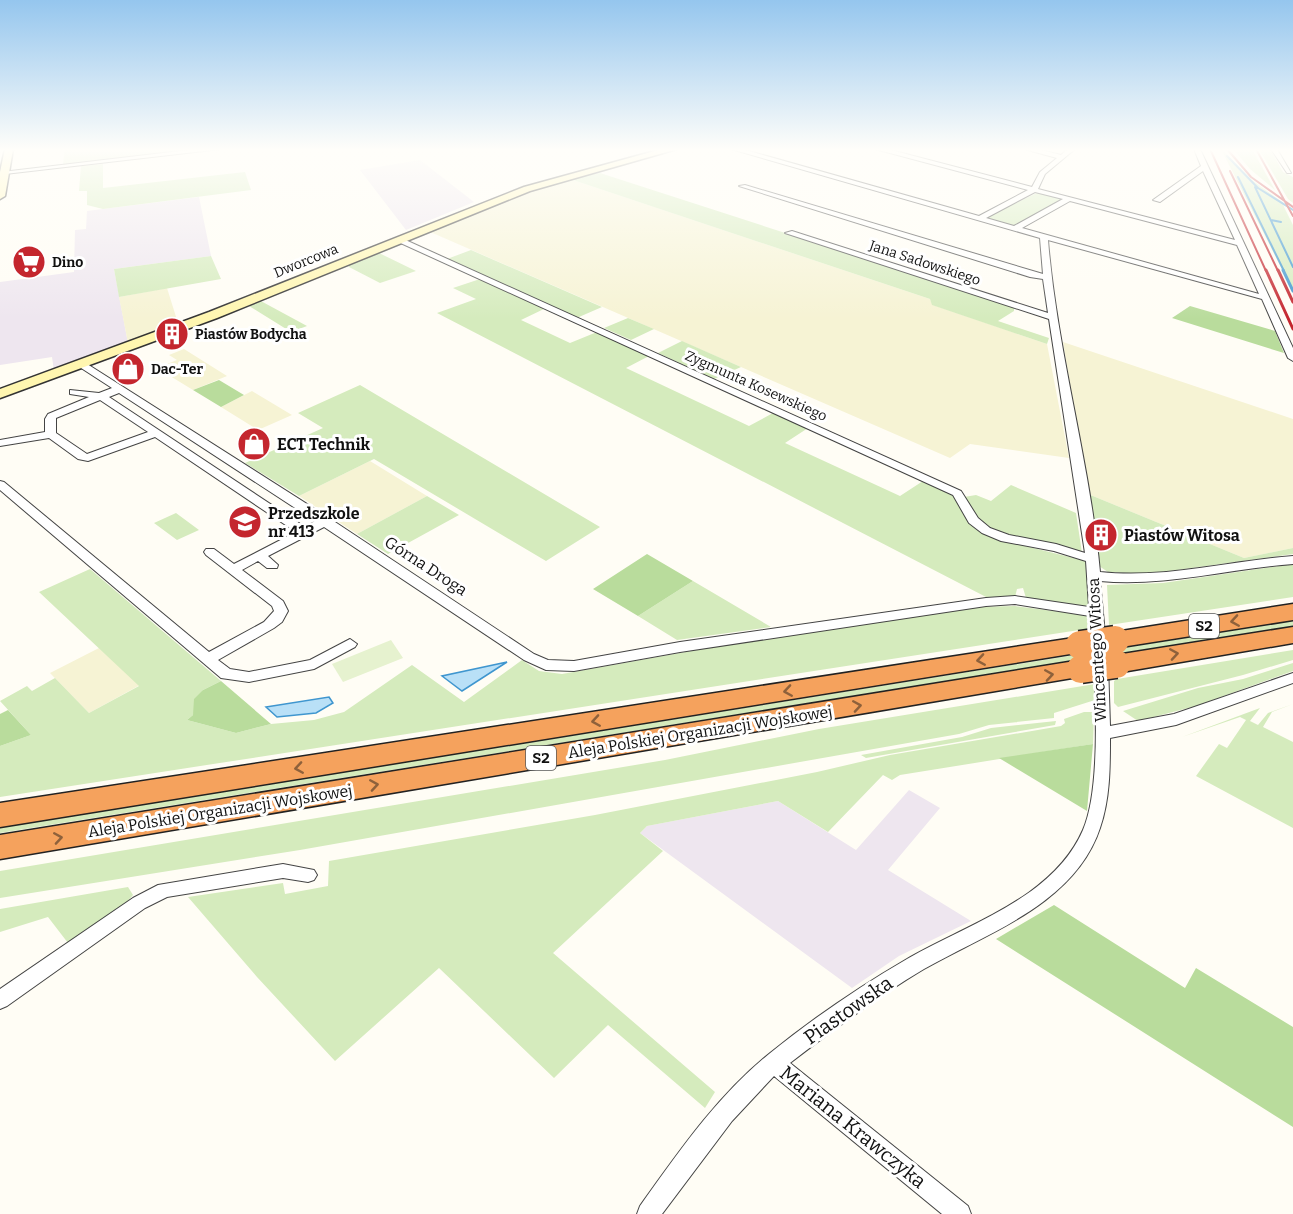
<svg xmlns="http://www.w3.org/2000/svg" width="1293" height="1214" font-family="Bitter,serif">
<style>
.industrial{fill:#eee6ef}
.farmland{fill:#f6f3d4}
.green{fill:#d5ebbd}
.forest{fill:#b9dc9c}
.pitch{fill:#e6f2cf}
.water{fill:#b9e0f7;stroke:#3f96cf;stroke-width:1.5}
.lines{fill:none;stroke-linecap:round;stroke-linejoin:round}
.stream-far1{stroke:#3f96cf;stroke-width:2}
.stream{stroke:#3f96cf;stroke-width:3}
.street-casing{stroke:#444;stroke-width:2}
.secondary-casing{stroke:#333;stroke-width:3}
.highway-casing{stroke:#222;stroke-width:3}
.street{fill:#fff;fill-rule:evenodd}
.secondary{fill:#fff6b0;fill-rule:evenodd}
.highway{fill:#f5a25d;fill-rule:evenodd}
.rail-far1{stroke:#c4262e;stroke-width:2}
.rail{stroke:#c4262e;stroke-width:3}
.highway-bridge-casing{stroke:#222;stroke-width:31;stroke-linecap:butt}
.highway-bridge{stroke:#f5a25d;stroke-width:28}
.oneway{stroke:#8e613b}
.labels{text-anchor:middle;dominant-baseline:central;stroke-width:6;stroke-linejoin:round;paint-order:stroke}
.far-street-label{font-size:14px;fill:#111;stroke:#fff}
.far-poi-label{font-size:14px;font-weight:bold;fill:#111;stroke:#fff;text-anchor:start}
.shield{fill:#fff;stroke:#585858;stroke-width:1.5}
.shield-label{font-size:15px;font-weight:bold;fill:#111}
.poi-label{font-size:16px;font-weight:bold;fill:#111;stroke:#fff;text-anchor:start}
.street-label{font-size:16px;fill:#111;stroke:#fff}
.near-street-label{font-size:20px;fill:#111;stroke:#fff}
</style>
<rect width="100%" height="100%" fill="#fffdf5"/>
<path class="industrial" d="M 420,160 L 474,202 L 406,230 L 360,170 Z
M 199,197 L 211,256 L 114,269 L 128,343 L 54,371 L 52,357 L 0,365 L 0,282 L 74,272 L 75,230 L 86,229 L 87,211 Z
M 909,790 L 940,808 L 888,870 L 971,921 L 899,956 L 852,988 L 640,833 L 647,826 L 778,801 L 856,850 Z"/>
<path class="farmland" d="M 570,179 L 930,299 L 933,305 L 1047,344 L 1069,458 L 970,444 L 950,458 L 428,231 L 527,192 Z
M 167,288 L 177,320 L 186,321 L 128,343 L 119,297 Z
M 1063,342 L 1293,419 L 1293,548 L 1244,558 L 1088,494 Z
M 184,349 L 227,376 L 193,390 L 157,368 L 177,360 L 169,355 Z
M 252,391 L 292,415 L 258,430 L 221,407 Z
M 370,461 L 427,496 L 357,534 L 299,496 Z
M 99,648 L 140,685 L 89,713 L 50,673 Z"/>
<path class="green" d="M 65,149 L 211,149 L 38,167 L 63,164 Z
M 1221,149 L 1252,180 L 1282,202 L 1285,209 L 1293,225 L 1293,291 Z
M 1233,149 L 1252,149 L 1275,190 L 1250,169 Z
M 1259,149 L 1270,149 L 1283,172 L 1293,177 L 1293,203 L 1288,199 Z
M 103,164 L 103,188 L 245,172 L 251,190 L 103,209 L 87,205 L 87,191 L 79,191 L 81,166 Z
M 600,173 L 1014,307 L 1014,311 L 998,321 L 1049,338 L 1047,344 L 932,305 L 930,299 L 570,179 Z
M 1039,192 L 1064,199 L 1016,227 L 987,219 L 987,217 Z
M 471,250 L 602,307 L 579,317 L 572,316 L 447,259 Z
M 377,252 L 416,271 L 380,283 L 349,267 L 348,264 Z
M 211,256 L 221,279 L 119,297 L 114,269 Z
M 480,279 L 546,308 L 521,320 L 570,343 L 597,332 L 649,356 L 626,368 L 749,426 L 773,413 L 808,428 L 785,443 L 900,496 L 923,481 L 950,492 L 964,511 L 1009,542 L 1086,561 L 1090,607 L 1026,598 L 1023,588 L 1017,589 L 1015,597 L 988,598 L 437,313 L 476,299 L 453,288 Z
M 259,300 L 307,326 L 291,332 L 249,306 Z
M 628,318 L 654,329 L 631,340 L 604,328 Z
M 682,341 L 741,367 L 714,379 L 658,353 Z
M 360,385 L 600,527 L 546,561 L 374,459 L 299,496 L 245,463 L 323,428 L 298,413 Z
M 1011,485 L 1076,513 L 1082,553 L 1010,539 L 981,524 L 964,497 L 976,495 L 991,501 Z
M 1088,494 L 1244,558 L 1293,548 L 1293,554 L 1148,574 L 1108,572 L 1099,566 Z
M 427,496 L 459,515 L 388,554 L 357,534 Z
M 176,513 L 199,530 L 177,540 L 154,523 Z
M 1293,564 L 1293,597 L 1109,625 L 1107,585 L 1163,583 Z
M 90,569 L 221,681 L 203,690 L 193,715 L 187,720 L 236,733 L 271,724 L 314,720 L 344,712 L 412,665 L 464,702 L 522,660 L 539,671 L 562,674 L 719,646 L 973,607 L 1015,606 L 1086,615 L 1091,618 L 1092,628 L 0,797 L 0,746 L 31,735 L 0,701 L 27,686 L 32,691 L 55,678 L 89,713 L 139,686 L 39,592 Z
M 693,581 L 771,627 L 677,640 L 638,616 Z
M 1293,621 L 1293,626 L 1116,654 L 1115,649 Z
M 1293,650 L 1293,660 L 1243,675 L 1118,707 L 1114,703 L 1114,681 L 1117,679 Z
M 1081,654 L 1081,659 L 0,833 L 0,827 Z
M 1293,663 L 1293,671 L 1196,706 L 1138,721 L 1123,711 L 1198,688 L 1243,679 Z
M 1095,684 L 1095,700 L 1054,713 L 1054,718 L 989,725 L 959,734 L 300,850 L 0,898 L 0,871 L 665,760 L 819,729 Z
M 1293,704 L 1272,712 L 1263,727 L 1293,742 L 1293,828 L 1196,776 L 1219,744 L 1227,748 L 1246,720 L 1240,717 L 1182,737 L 1260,708 L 1250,721 L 1258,725 L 1268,713 Z
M 1084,712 L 1094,712 L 1093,744 L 900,775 L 892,780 L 883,775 L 828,832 L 778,801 L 647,826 L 640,833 L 663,851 L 553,953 L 715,1092 L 705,1108 L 608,1025 L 554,1078 L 439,968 L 335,1061 L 257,977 L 188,897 L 283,883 L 285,894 L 328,886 L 329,861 L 595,815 L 817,772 L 890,755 L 1061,726 L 1065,723 L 1064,719 Z
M 1056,721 L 1055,725 L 866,758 L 861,755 L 962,737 L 991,728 Z
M 128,887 L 133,895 L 127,902 L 68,943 L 48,917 L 0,932 L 0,909 Z"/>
<path class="forest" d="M 1190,306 L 1275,331 L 1284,353 L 1172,318 Z
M 219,380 L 244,395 L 221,407 L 193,390 Z
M 647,554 L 693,581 L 638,616 L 593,589 Z
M 221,681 L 271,724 L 236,733 L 187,720 L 193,715 L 194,699 L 203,690 Z
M 8,710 L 31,735 L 0,746 L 0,714 Z
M 1093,744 L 1087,811 L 999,758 Z
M 1054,905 L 1185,988 L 1196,968 L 1293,1027 L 1293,1127 L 996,939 Z"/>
<path class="pitch" d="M 391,640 L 403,658 L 343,682 L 332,664 Z"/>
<path class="water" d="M 507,662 L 462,691 L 442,676 Z
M 329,697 L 333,703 L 316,713 L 277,717 L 266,707 Z"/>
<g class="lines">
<path class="stream-far1" d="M 1227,156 L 1258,188 L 1293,210
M 1238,177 L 1284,271
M 1258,188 L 1255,187 L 1293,267
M 1271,220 L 1281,222"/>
<path class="stream" d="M 1283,270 L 1293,291"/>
<defs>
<path id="street" d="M 197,149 L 221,149 L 5,174 L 2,172 Z
M 731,149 L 742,149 L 979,216 L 1028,190 L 875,149 L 887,149 L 1032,187 L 1040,172 L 1057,158 L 1024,149 L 1037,149 L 1061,155 L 1068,149 L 1075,149 L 1045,174 L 1038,189 L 1235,240 L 1203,171 L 1160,202 L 1153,200 L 1201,166 L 1194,149 L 1200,149 L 1293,348 L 1293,361 L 1288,358 L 1262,299 L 1048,240 C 1057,352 1090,461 1100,572 C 1165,579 1228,561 1293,556 L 1293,564 C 1228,569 1165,587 1100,581 L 1106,645 L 1099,650 L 1092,645 L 1090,616 L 1015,604 L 986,606 L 680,652 L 574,671 L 546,670 L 524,660 L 324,527 L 268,556 L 278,565 L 277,568 L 267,568 L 258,561 L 242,570 L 283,601 L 288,611 L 282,622 L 274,628 L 218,660 L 230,669 L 249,672 L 310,660 L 350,639 L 357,644 L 355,647 L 314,669 L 249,682 L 221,678 L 0,490 L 0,481 L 4,482 L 209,652 L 264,622 L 274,611 L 272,606 L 206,555 L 204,552 L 206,549 L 214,549 L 234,564 L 296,532 L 155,437 L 88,461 L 78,459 L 49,438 L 0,446 L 0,440 L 45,432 L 45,419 L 48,414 L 89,397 L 70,394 L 70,390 L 99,393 L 112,388 L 78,366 L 78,362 L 84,362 L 329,518 L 534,654 L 548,660 L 574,661 L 680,642 L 986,598 L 1015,596 L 1089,607 L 1086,561 L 1054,551 L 1001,541 L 982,533 L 969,523 L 953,495 L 394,240 L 401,238 L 961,491 L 978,518 L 990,528 L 1009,535 L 1056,544 L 1085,553 L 1049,319 L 785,233 L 792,231 L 1048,313 L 1043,279 L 1030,277 L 739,186 L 745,185 L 1043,274 L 1040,238 ZM 1035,192 L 1063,199 L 1014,226 L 986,218 ZM 1070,201 L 1237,245 L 1259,294 L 1022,228 ZM 119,393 L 315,521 L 305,527 L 109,397 ZM 100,400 L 148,432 L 87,454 L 56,433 L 56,418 Z
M 1271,149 L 1277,149 L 1291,173 L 1287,173 Z
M 1101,659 L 1108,664 L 1110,726 L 1174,714 L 1293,673 L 1293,683 L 1176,725 L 1110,738 C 1110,768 1110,799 1100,828 C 1075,904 987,933 924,969 C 877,997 833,1030 790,1063 L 968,1206 L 971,1214 L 942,1214 L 774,1076 L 732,1121 L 662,1214 L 637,1214 L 640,1206 C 678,1153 717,1096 769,1054 C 812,1019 859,987 907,959 C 967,924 1053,899 1083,830 C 1100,791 1096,707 1094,664 Z
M 283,864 L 314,870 L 317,875 L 314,880 L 308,882 L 283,878 L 167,897 L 145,908 L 7,1006 L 0,1009 L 0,989 L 133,898 L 158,885 Z"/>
<path id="secondary" d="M 5,149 L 13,149 L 5,196 L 0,199 L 0,172 Z
M 662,149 L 677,149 L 530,191 L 217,318 L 0,398 L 0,389 L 209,312 L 524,187 Z"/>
<path id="highway" d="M 1293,604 L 1293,620 L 1115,648 L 1106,646 L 1103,640 L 1106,634 L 1115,632 Z
M 1293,627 L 1293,643 L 1116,673 L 1107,670 L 1103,664 L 1107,658 L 1116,655 Z
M 1080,637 L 1089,639 L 1093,645 L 1089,651 L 0,827 L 0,803 Z
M 1081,660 L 1090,663 L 1094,669 L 1090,675 L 0,859 L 0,835 Z"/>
</defs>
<use href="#street" class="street-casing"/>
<use href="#secondary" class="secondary-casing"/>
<use href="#highway" class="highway-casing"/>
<use href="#street" class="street"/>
<use href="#secondary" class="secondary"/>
<use href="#highway" class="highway"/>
<path class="rail-far1" d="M 1210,149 L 1266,271
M 1227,149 L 1251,177 L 1293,207
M 1256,149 L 1293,216
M 1230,171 L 1278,271"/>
<path class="rail" d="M 1266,270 L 1293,329
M 1278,270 L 1293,302"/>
<defs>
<path id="highway-bridge" d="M 1080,645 L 1115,640
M 1081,669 L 1116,664"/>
</defs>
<use href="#highway-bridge" class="highway-bridge-casing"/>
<use href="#highway-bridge" class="highway-bridge"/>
</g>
<defs><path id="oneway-chevron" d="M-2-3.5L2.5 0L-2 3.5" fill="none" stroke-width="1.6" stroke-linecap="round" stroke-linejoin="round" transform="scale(1.5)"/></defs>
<g class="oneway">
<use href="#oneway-chevron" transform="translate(1235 621) rotate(171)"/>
<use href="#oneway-chevron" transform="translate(1174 654) rotate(-9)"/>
<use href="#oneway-chevron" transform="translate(981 660) rotate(171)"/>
<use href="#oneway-chevron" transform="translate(1049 675) rotate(-9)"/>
<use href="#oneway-chevron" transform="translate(788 691) rotate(171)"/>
<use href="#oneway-chevron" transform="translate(857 706) rotate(-9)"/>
<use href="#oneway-chevron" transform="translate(596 721) rotate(171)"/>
<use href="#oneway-chevron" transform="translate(299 768) rotate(171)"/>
<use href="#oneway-chevron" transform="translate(374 785) rotate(-9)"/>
<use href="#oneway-chevron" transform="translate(58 838) rotate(-9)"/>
</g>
<linearGradient id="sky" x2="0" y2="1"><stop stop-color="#95c6ee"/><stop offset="0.47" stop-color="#fffefa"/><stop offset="1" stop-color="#fffefa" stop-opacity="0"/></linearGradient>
<rect width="1293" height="319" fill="url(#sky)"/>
<defs>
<symbol id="supermarket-disc" viewBox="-11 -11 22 22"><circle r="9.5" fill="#c4262e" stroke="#fff"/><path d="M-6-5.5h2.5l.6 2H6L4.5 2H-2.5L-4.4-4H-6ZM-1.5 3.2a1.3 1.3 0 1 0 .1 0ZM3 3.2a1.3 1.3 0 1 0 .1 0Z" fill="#fff"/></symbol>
<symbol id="building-disc" viewBox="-11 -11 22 22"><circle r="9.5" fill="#c4262e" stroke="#fff"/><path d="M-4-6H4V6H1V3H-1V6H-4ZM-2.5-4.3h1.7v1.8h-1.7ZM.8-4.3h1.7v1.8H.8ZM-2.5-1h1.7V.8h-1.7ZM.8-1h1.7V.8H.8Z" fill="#fff"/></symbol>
<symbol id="shop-disc" viewBox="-11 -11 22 22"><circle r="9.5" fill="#c4262e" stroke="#fff"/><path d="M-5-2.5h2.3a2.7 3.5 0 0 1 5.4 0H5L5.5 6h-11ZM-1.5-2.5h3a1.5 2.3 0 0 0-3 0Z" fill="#fff"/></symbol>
<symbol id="school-disc" viewBox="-11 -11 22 22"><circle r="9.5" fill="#c4262e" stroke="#fff"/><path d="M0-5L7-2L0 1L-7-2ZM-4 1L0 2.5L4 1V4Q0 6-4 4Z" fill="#fff"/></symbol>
</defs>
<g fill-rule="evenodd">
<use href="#supermarket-disc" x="10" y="243" width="38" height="38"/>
<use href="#building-disc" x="153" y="315" width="38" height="38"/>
<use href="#shop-disc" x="109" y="350" width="38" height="38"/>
<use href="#shop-disc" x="235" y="425" width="38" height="38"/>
<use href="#school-disc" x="226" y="503" width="38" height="38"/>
<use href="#building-disc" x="1082" y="516" width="38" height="38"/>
</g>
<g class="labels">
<g class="far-street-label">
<text transform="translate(306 261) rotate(-22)">Dworcowa</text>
<text transform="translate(925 263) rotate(18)">Jana Sadowskiego</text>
<text transform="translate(756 386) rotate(24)">Zygmunta Kosewskiego</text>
</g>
<g class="far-poi-label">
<text x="52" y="262">Dino</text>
<text x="195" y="334">Piastów Bodycha</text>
<text x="151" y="369">Dac-Ter</text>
</g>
<g class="shield">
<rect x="1189" y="614" width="30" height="24" rx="4.5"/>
<rect x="526" y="746" width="30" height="24" rx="4.5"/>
</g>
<g class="shield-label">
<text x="1204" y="626">S2</text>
<text x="541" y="758">S2</text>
</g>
<g class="poi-label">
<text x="277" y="444">ECT Technik</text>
<text x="268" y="513">Przedszkole<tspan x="268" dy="18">nr 413</tspan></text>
<text x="1124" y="535">Piastów Witosa</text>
</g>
<g class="street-label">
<text transform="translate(426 566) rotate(33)">Górna Droga</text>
<text transform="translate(1097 650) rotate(-93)">Wincentego Witosa</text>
<text transform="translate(700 732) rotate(-9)">Aleja Polskiej Organizacji Wojskowej</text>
<text transform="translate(220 811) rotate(-9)">Aleja Polskiej Organizacji Wojskowej</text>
</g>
<g class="near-street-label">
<text transform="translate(848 1010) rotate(-35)">Piastowska</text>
<text transform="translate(853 1127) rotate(39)">Mariana Krawczyka</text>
</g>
</g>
</svg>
